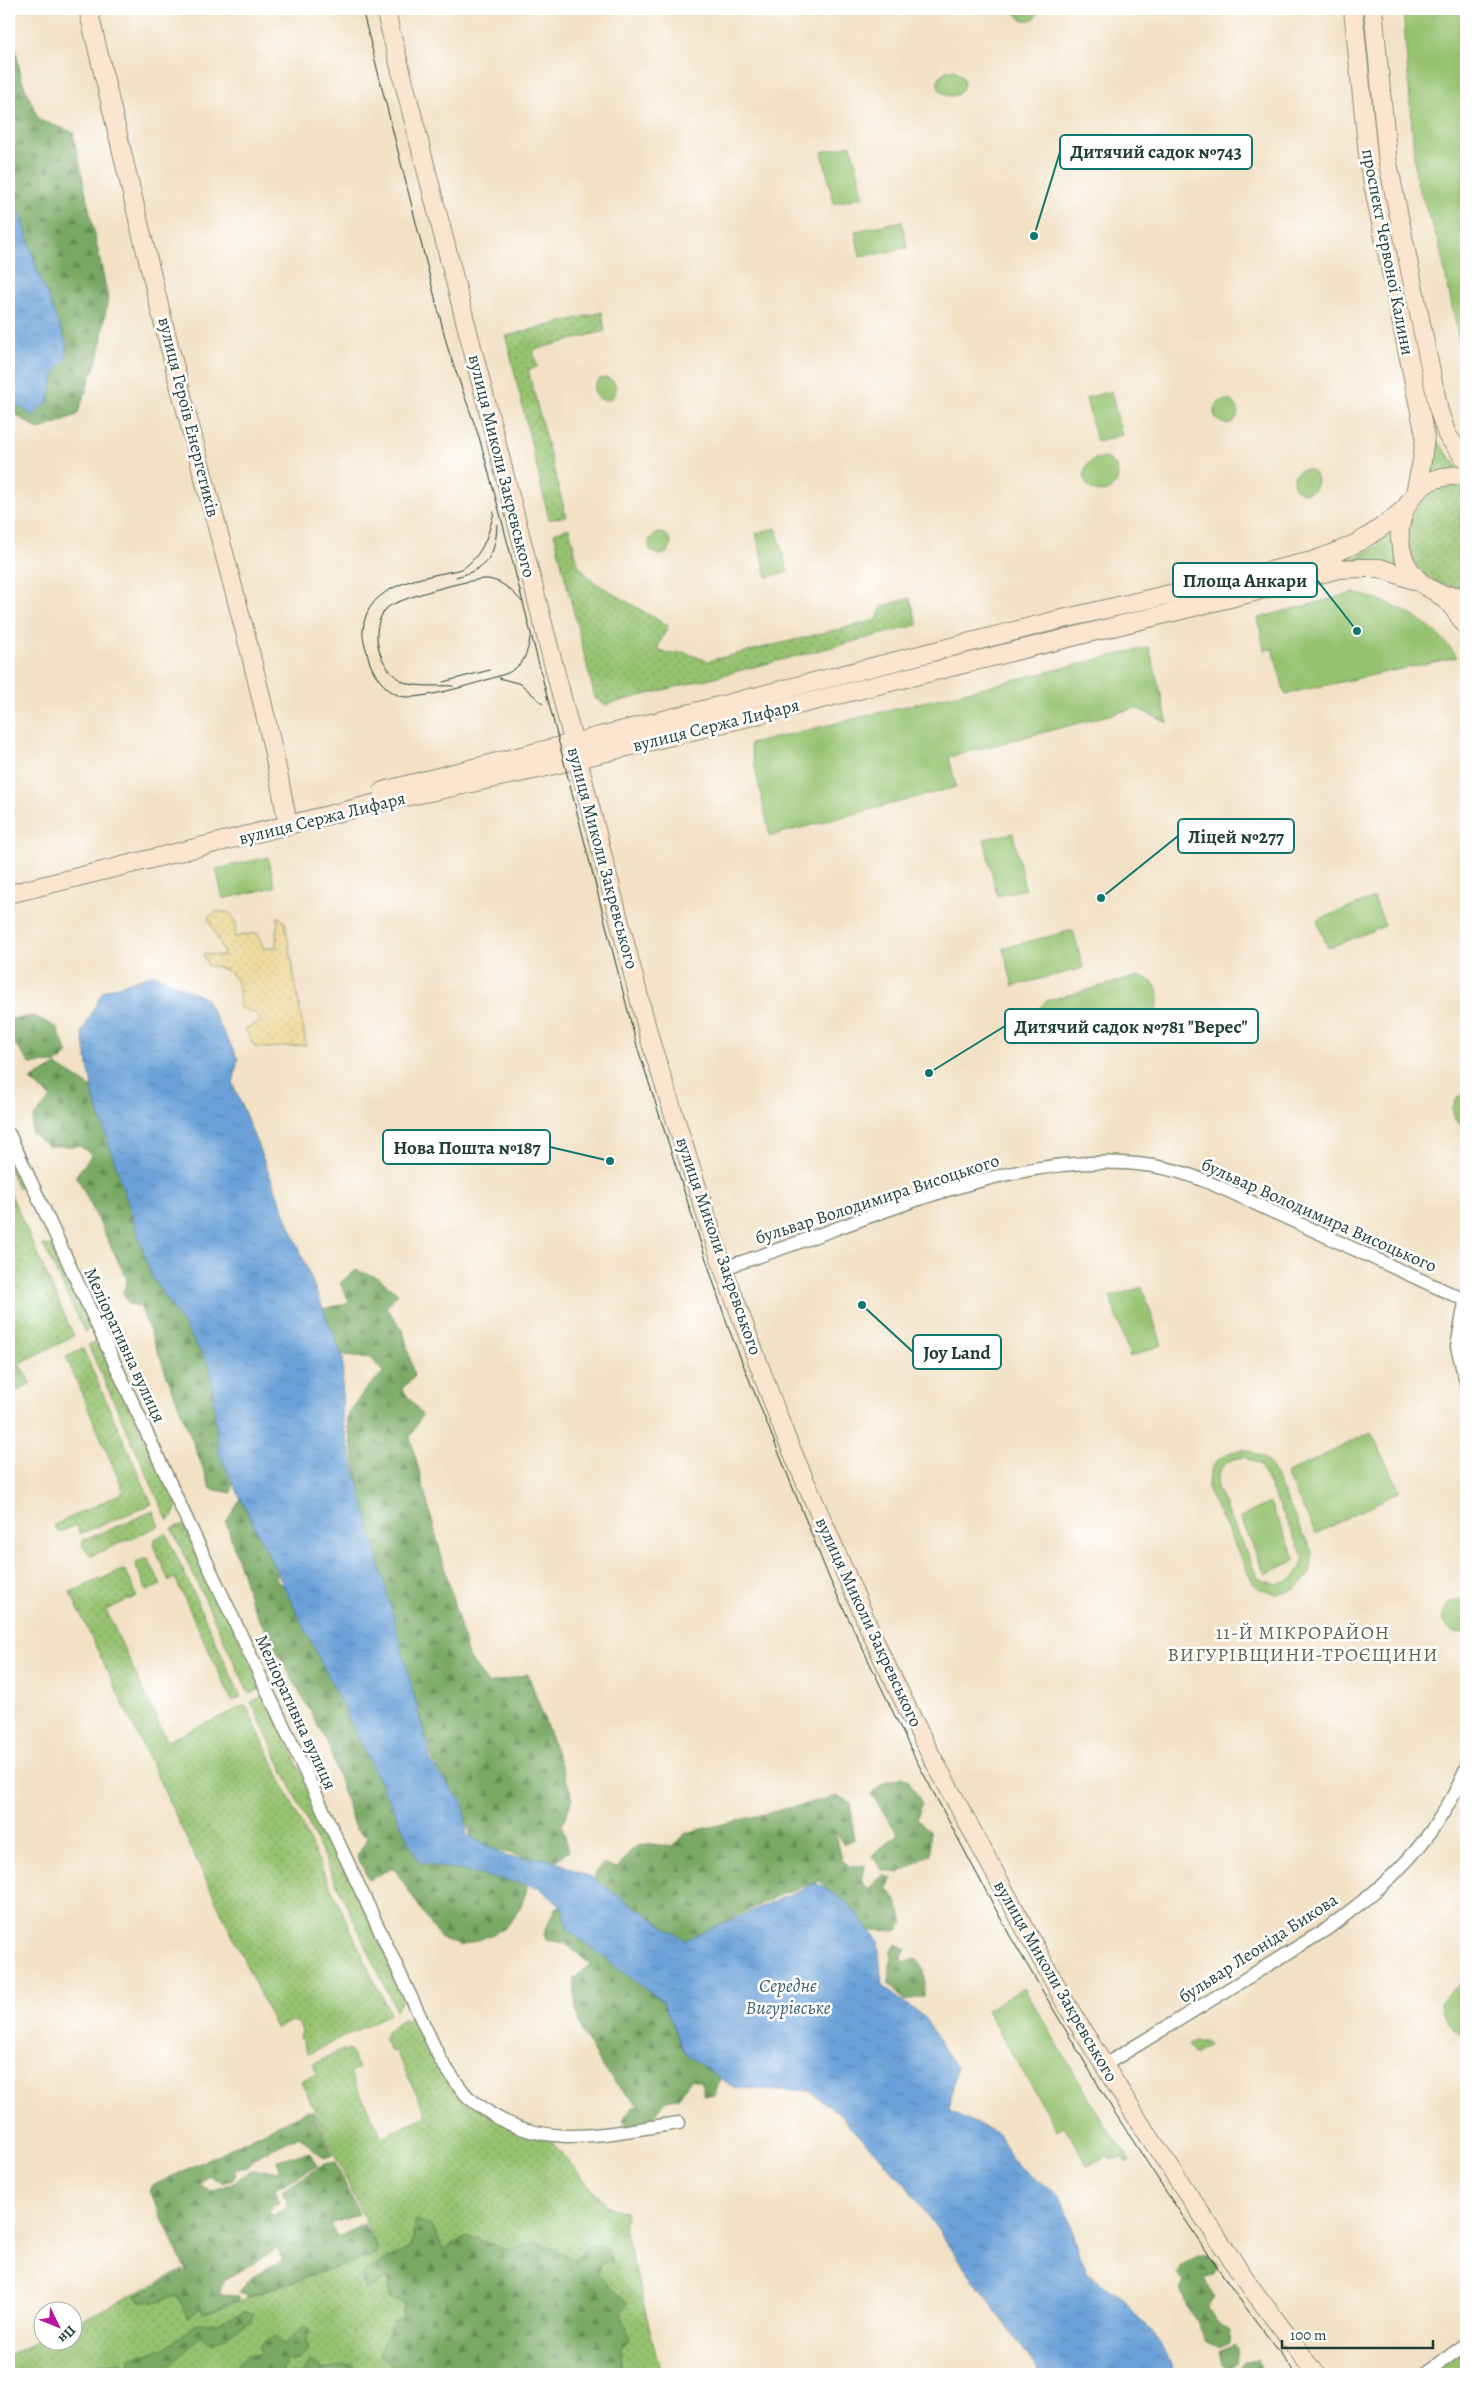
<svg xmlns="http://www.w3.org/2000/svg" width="1475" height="2383" font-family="Alegreya,serif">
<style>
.grass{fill:url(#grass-dots);stroke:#5a8052}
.forest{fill:url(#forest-firs);stroke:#4c724b}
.sand{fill:url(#sand-dots);stroke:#868c69}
.green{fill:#96c26f;stroke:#5a8052;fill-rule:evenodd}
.water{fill:url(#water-ripples);stroke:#456f86}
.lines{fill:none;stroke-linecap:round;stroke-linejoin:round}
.street-casing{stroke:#888f7c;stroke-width:15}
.secondary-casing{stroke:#888f7c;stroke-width:20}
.street{stroke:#fff;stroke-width:12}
.secondary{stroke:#fce5cf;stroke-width:18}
.tram{stroke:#1f3d34;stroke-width:1}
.labels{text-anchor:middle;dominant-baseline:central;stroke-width:5;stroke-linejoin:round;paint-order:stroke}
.street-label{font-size:18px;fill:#1f3d34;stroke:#fff}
.neighbourhood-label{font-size:19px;letter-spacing:1px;fill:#60644f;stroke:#fff}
.water-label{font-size:19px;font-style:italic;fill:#3a606d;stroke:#fff}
.leader{fill:none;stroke:#0f766e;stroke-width:2}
.callout-dot{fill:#0f766e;stroke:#fff;stroke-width:2}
.callout{fill:#fff;stroke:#0f766e;stroke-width:2}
.callout-label{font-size:19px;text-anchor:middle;font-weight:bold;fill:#1f3d34}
</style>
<defs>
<pattern id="grass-dots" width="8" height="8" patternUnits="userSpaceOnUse" patternTransform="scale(1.25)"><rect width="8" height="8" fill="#96c26f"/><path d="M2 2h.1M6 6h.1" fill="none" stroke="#7a9f5c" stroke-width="1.8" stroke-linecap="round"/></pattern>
<pattern id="forest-firs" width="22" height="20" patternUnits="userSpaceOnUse" patternTransform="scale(1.25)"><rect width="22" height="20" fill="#78a862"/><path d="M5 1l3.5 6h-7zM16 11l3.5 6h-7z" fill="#628a52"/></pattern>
<pattern id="sand-dots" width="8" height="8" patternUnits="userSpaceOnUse" patternTransform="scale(1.25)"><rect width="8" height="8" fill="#eeda9e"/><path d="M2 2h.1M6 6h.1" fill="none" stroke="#ccbc89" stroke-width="1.8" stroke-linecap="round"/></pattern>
<pattern id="water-ripples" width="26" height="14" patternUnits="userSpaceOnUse" patternTransform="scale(1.25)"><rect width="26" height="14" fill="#6ba1d8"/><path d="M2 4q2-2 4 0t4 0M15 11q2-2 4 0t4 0" fill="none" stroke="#5784b0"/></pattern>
</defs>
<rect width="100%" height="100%" fill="#fff"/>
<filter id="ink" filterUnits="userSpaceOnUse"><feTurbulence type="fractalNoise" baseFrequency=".02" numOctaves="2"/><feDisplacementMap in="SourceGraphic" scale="10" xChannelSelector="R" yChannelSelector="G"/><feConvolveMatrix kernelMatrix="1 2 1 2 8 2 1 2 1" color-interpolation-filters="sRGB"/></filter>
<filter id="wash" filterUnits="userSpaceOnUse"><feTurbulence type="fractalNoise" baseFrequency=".0096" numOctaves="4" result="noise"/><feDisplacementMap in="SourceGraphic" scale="20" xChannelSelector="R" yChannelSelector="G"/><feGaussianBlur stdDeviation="1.12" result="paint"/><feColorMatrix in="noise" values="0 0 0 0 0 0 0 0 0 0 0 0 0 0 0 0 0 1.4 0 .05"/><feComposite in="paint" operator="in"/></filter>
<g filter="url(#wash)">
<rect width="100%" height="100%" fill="#f2e1c4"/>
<path class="grass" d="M 602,312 L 605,331 L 533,350 L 537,367 L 528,370 L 566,516 L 549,520 L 506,336 Z
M 1437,441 L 1460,469 L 1429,478 Z
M 1459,484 L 1466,485 L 1466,588 C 1393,588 1385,498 1459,484 Z
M 569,528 L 578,564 L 591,580 L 668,626 L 657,649 L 668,654 L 683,652 L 708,661 L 877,620 L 882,606 L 910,598 L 918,625 L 605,705 L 595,698 L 554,533 Z
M 1392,532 L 1400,570 L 1341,565 L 1376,547 Z
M 9,1145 L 18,1164 L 21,1187 L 18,1188 L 9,1168 Z
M 9,1190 L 74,1336 L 19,1364 L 31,1383 L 9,1396 Z
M 43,1245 L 56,1246 L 90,1319 L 90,1328 L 85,1333 Z
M 94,1343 L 100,1346 L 177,1506 L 173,1516 L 168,1521 L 88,1345 Z
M 83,1349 L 152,1504 L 80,1534 L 76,1525 L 58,1533 L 54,1525 L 124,1492 L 66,1357 Z
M 153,1511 L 159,1526 L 91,1556 L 82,1545 L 84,1540 Z
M 178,1526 L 185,1526 L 261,1685 L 259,1690 L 249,1694 L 172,1529 Z
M 166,1533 L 241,1697 L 232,1701 L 175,1578 L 169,1581 L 153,1545 L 155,1539 Z
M 146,1558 L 149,1560 L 161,1585 L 147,1591 L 136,1566 L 137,1562 Z
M 122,1570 L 126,1571 L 137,1596 L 106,1610 L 167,1741 L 246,1705 L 390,2014 L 308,2054 L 300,2037 L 302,2031 L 298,2023 L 292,2021 L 276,2028 L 70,1592 Z
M 265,1695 L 403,1992 L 403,1999 L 396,2010 L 251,1702 Z
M 403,2019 L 410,2019 L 420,2026 L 453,2088 L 540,2138 L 552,2142 L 607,2206 L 625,2212 L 626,2220 L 623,2221 L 661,2374 L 9,2374 L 9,2355 L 42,2339 L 42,2340 L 72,2340 L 73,2324 L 183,2270 L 205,2313 L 379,2251 L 301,2081 L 317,2073 L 313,2064 L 342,2050 L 350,2051 L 359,2068 L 350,2073 L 382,2137 L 427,2115 L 395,2050 L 391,2052 L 384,2039 L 386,2031 Z
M 1195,2041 L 1205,2041 L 1209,2045 L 1195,2054 L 1188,2045 Z"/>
<path class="forest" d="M 9,10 L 21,78 L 39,120 L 73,132 L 108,298 L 99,355 L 77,415 L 39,430 L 9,410 Z
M 34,1016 L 57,1028 L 68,1054 L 57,1063 L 30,1064 L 9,1036 L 11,1019 Z
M 56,1065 L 99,1092 L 223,1376 L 238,1460 L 231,1493 L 211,1489 L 140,1306 L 129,1304 L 123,1293 L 127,1279 L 76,1175 L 92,1155 L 80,1146 L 49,1146 L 31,1133 L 33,1118 L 51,1098 L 30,1080 Z
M 356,1270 L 377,1277 L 398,1293 L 386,1308 L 403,1329 L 414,1376 L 402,1389 L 422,1415 L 410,1437 L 468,1656 L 488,1684 L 528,1674 L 573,1798 L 562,1825 L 569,1851 L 552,1864 L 473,1844 L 462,1805 L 434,1763 L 379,1584 L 346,1418 L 364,1391 L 383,1372 L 371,1358 L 336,1354 L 317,1310 L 350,1303 L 340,1283 Z
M 243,1495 L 272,1518 L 277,1581 L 311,1610 L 396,1791 L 524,1881 L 527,1888 C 516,1930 499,1932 461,1946 L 440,1938 L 393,1867 L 369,1880 L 357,1856 L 368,1838 L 355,1829 L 327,1742 L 252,1606 L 226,1522 Z
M 902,1777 L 908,1780 L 922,1804 L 917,1818 L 929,1831 L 931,1854 L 899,1873 L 882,1870 L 872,1856 L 898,1834 L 871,1794 L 884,1783 Z
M 838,1796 L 851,1803 L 854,1839 L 843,1844 L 834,1830 L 843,1861 L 851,1867 L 865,1865 L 862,1883 L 868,1889 L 883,1875 L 892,1878 L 887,1888 L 894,1897 L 904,1922 L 897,1931 L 869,1930 L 851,1906 L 837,1904 L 820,1881 L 781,1894 L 684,1942 L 591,1880 L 602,1864 L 618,1868 C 636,1840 641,1842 673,1847 L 686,1833 Z
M 565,1903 L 649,1968 L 694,2057 L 703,2068 L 709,2056 L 724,2066 L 715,2095 L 704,2095 L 701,2082 L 691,2079 L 678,2098 L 666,2100 C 654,2117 648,2125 627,2127 L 623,2119 L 633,2107 L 641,2105 C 617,2092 590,2051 580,2026 C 575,2012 575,1994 574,1979 L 590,1964 L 565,1943 L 546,1940 L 544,1934 L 555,1908 Z
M 896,1944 L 906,1949 L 902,1957 L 904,1963 L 916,1959 C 928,1970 925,1981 924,1996 L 905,2001 L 889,1985 L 891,1949 Z
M 307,2111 L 313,2112 L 333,2155 L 324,2158 L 299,2136 L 258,2156 L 248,2166 L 234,2170 L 236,2174 L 233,2180 L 222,2183 L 209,2175 L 199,2184 L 211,2191 L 234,2183 L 250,2170 L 279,2171 L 277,2160 L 310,2152 L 317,2166 L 275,2189 L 279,2202 L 269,2211 L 273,2216 L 289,2206 L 282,2191 L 324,2164 L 335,2162 L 359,2214 L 331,2224 L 337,2238 L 364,2224 L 377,2248 L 375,2254 L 247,2297 L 239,2292 L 253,2276 L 282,2260 L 277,2249 L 224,2280 L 220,2295 L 238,2296 L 238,2300 L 207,2312 L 199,2309 L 189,2318 L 177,2296 L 158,2302 L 138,2300 L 135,2296 L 186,2271 L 150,2191 L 152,2186 Z
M 416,2220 L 432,2226 L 443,2249 L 468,2236 L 507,2250 L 538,2242 L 576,2260 L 589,2245 L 608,2249 L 612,2262 L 601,2264 L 597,2274 L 628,2303 L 621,2312 L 630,2339 L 620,2349 L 622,2374 L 387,2374 L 393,2367 L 380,2355 L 392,2322 L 402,2319 L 404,2302 L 389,2299 L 389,2278 L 365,2290 L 360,2274 L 411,2247 Z
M 1201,2255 L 1207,2255 L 1218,2265 L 1214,2274 L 1203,2280 L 1215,2298 L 1208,2308 L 1216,2321 L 1229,2330 L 1228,2343 L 1220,2348 L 1206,2341 L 1180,2290 L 1184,2282 L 1177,2275 L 1181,2265 Z
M 246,2311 L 253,2315 L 251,2321 L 213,2344 L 201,2336 L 162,2374 L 130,2374 L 129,2359 L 165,2348 L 197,2323 L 214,2324 Z
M 304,2326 L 310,2330 L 306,2339 L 309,2350 L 299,2360 L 286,2361 L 282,2374 L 229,2374 L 246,2355 L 260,2354 L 260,2344 L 274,2337 L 284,2345 Z
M 1233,2345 L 1237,2349 L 1238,2361 L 1230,2369 L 1222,2365 L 1219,2352 Z
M 1258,2360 L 1261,2368 L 1256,2372 L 1259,2374 L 1233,2374 L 1245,2362 Z
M 121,2361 L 123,2374 L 80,2374 L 89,2366 Z
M 311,2361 L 324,2369 L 350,2364 L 366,2374 L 300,2374 Z"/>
<path class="sand" d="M 219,911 L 230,913 C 237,922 237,926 234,937 L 257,933 L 264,949 L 276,947 L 278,916 L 285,922 L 306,1045 L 268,1048 L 255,1047 L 245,1029 L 260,1022 L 257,1014 L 239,1007 C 242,983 234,967 208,966 L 203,954 L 225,956 L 208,917 Z"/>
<path class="green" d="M 1014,9 L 1041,9 L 1034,19 C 1024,22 1017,19 1014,9 Z
M 1403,9 L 1466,9 L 1466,422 L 1460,386 L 1464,364 L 1439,244 L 1417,183 L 1415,169 Z
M938 83a13 13 0 1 1 26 0a13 13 0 1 1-26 0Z
M 851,145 L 864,196 L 834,204 L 822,152 Z
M 902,221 L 907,248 L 860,257 L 855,231 Z
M594 389a11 11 0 1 1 22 0a11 11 0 1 1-22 0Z
M 1111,391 L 1122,435 L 1097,442 L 1086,398 Z
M1214 412a12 12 0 1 1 24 0a12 12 0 1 1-24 0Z
M1084 475a17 17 0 1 1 34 0a17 17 0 1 1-34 0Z
M1293 481a12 12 0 1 1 24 0a12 12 0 1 1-24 0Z
M 776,528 L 788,572 L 767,577 L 756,533 Z
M649 544a11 11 0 1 1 22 0a11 11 0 1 1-22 0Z
M 1353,593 C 1394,601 1434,623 1457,657 L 1285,694 L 1273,649 L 1264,650 L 1258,618 Z
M 1149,647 L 1168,723 L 1136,708 L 949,757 L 956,787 L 770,836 L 750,744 Z
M 1013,833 L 1025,889 L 997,896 L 984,839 Z
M 268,857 L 275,887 L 223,899 L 216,869 Z
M 1374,898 L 1385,926 L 1328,948 L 1317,920 Z
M 1073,930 L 1083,968 L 1013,986 L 1003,948 Z
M 1139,976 C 1148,979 1156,982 1158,992 C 1160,1002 1156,1014 1147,1019 C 1136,1024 1062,1043 1053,1041 C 1041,1038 1032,1022 1038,1010 C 1040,1007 1044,1004 1046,1001 Z
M 1466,1093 L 1466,1127 L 1465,1127 L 1455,1120 L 1452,1109 L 1458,1097 Z
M 1142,1287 L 1162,1345 L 1130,1357 L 1110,1297 Z
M 1371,1432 L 1400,1491 L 1316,1534 L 1286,1474 Z
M 1249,1450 L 1268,1461 L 1313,1554 L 1310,1574 L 1296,1589 L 1277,1594 L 1258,1588 L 1253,1583 L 1208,1490 C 1206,1465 1224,1448 1249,1450 ZM 1244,1457 L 1260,1465 L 1304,1558 C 1298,1582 1279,1590 1258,1578 L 1217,1488 C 1218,1468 1223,1460 1244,1457 Z
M 1270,1503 L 1296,1560 L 1265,1574 L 1240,1517 Z
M 1460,1599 L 1466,1601 L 1466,1632 L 1456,1633 L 1451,1631 C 1441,1622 1442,1614 1449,1603 Z
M 1466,1981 L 1466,2034 C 1449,2031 1443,2019 1441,2003 L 1448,1993 Z
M 1024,1988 L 1095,2108 L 1130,2161 L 1127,2163 L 1122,2158 L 1111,2159 L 1108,2155 L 1088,2166 L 1064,2126 L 1057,2130 L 986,2010 Z
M 1466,2348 L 1466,2374 L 1431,2374 Z"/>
<path class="water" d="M 9,194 L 11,195 L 22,217 L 37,270 L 67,344 L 66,359 L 55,373 L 48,402 L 32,416 L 21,407 L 9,406 Z
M 154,974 L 205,998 L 238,1059 L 233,1084 L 343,1358 L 342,1421 L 432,1764 L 464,1805 L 467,1835 L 508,1857 L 550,1859 L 590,1877 L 685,1940 L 816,1883 L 849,1904 L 878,1940 L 882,1986 L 924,2017 L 956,2068 L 949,2111 L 1000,2135 L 1014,2163 L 1061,2197 L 1086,2273 L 1118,2294 L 1161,2343 L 1176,2374 L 1041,2374 L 905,2184 L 839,2114 L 810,2091 L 735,2088 L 685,2054 L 663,2002 L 568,1930 L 562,1907 L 538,1887 L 419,1862 L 219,1454 L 210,1366 L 151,1275 L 94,1098 L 82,1032 L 103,991 Z"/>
</g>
<g filter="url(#ink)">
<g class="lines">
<defs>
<path id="street" d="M 9,1134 L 186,1518 L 441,2061 C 449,2072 457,2084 466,2095 C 470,2100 478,2104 484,2109 C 544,2153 611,2132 679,2123
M 723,1268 C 855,1228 1014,1144 1153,1166 C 1194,1172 1234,1194 1271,1211 C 1336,1240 1400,1271 1465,1300
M 1466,1297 L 1457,1347 L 1466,1382
M 1103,2066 L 1327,1929 C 1351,1910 1377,1892 1398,1870 C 1426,1842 1450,1806 1466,1769
M 1425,2374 L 1466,2344"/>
<path id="secondary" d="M 88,9 C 120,142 150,275 185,407 C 221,546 263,684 288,826
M 385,9 L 650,1040 L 723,1268 L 785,1435 L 882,1657 L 926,1746 L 1066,2004 L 1140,2123 L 1252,2289 L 1316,2374
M 1353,9 L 1369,165 L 1425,436 L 1422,461 L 1415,493
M 1373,9 L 1388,163 L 1439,411 L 1447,435 L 1466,460
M 1466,475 C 1453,475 1440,476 1429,482 C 1387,508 1391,572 1436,592 C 1445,597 1456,596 1466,596
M 1437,593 L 1451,605 L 1466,626
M 383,791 L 1054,621 L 1312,561 C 1353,547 1371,538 1404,509
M 9,894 L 377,803 L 538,769 L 1246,594 L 1338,569 L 1361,568 L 1380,568 L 1422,583"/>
</defs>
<use href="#street" class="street-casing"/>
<use href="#secondary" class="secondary-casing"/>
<use href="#street" class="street"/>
<use href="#secondary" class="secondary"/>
<path class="tram" d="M 362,9 L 448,349 L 479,437 L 502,521 L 637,1046 L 728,1327 L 830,1580 L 914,1756 L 1010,1936 L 1113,2110 L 1167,2193 L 1237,2296 L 1296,2374
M 494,512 C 488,536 483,555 462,569 C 425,578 366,582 363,630 C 362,638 366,648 368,656 C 371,672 384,690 400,696 C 419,702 487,680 508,673 C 524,664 527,655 530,638
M 456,577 C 487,569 496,556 497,524
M 499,678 L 521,684 L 543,704
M 443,682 L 490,670
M 453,686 C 439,685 417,688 404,682 C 379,670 367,629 387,608 C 396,599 476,577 488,579 C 502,581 513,591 522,602"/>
</g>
</g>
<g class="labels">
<g class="street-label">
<text transform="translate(1388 252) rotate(79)">проспект Червоної Калини</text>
<text transform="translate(189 417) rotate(76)">вулиця Героїв Енергетиків</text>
<text transform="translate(502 466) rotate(76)">вулиця Миколи Закревського</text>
<text transform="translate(716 725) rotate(-14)">вулиця Сержа Лифаря</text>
<text transform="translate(322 818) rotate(-14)">вулиця Сержа Лифаря</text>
<text transform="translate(603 858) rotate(75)">вулиця Миколи Закревського</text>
<text transform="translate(877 1199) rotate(-18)">бульвар Володимира Висоцького</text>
<text transform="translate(1319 1215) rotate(24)">бульвар Володимира Висоцького</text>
<text transform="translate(719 1246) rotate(71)">вулиця Миколи Закревського</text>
<text transform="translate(125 1345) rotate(65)">Меліоративна вулиця</text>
<text transform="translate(869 1622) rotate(65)">вулиця Миколи Закревського</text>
<text transform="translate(296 1712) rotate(65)">Меліоративна вулиця</text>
<text transform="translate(1258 1948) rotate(-33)">бульвар Леоніда Бикова</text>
<text transform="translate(1056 1981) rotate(60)">вулиця Миколи Закревського</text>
</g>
<g class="neighbourhood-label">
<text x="1303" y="1633">11-Й МІКРОРАЙОН<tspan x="1303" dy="22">ВИГУРІВЩИНИ-ТРОЄЩИНИ</tspan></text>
</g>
<g class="water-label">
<text x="788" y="1986">Середнє<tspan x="788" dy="22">Вигурівське</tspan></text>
</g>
</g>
<path class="leader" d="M1034 236L1060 152M1357 631L1317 580M1101 898L1178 836M929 1073L1005 1026M610 1161L550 1147M862 1305L913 1352"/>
<g class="callout-dot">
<circle cx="1034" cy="236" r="5"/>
<circle cx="1357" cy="631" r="5"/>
<circle cx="1101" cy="898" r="5"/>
<circle cx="929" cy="1073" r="5"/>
<circle cx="610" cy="1161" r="5"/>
<circle cx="862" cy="1305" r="5"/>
</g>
<g class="callout">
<rect x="1060" y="135" width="192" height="34" rx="5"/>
<rect x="1173" y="563" width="144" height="34" rx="5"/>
<rect x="1178" y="819" width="116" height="34" rx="5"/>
<rect x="1005" y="1009" width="253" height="34" rx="5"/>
<rect x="383" y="1130" width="167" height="34" rx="5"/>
<rect x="913" y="1335" width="88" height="34" rx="5"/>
</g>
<g class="callout-label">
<text x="1156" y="158">Дитячий садок №743</text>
<text x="1245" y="587">Площа Анкари</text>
<text x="1236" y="843">Ліцей №277</text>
<text x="1131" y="1033">Дитячий садок №781 "Верес"</text>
<text x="467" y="1154">Нова Пошта №187</text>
<text x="957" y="1359">Joy Land</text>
</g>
<rect width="1475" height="2383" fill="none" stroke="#fff" stroke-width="30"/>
<g transform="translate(58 2326) rotate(133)"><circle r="24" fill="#ffffff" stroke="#a5b1ae"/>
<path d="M0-4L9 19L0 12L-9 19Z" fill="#b5179e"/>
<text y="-8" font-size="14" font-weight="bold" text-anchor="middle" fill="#1f3d34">Пн</text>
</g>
<path d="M1282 2340v8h151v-8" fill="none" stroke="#1f3d34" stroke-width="2.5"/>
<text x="1290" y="2340" font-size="15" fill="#1f3d34" stroke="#ffffff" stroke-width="4" paint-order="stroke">100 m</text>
</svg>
